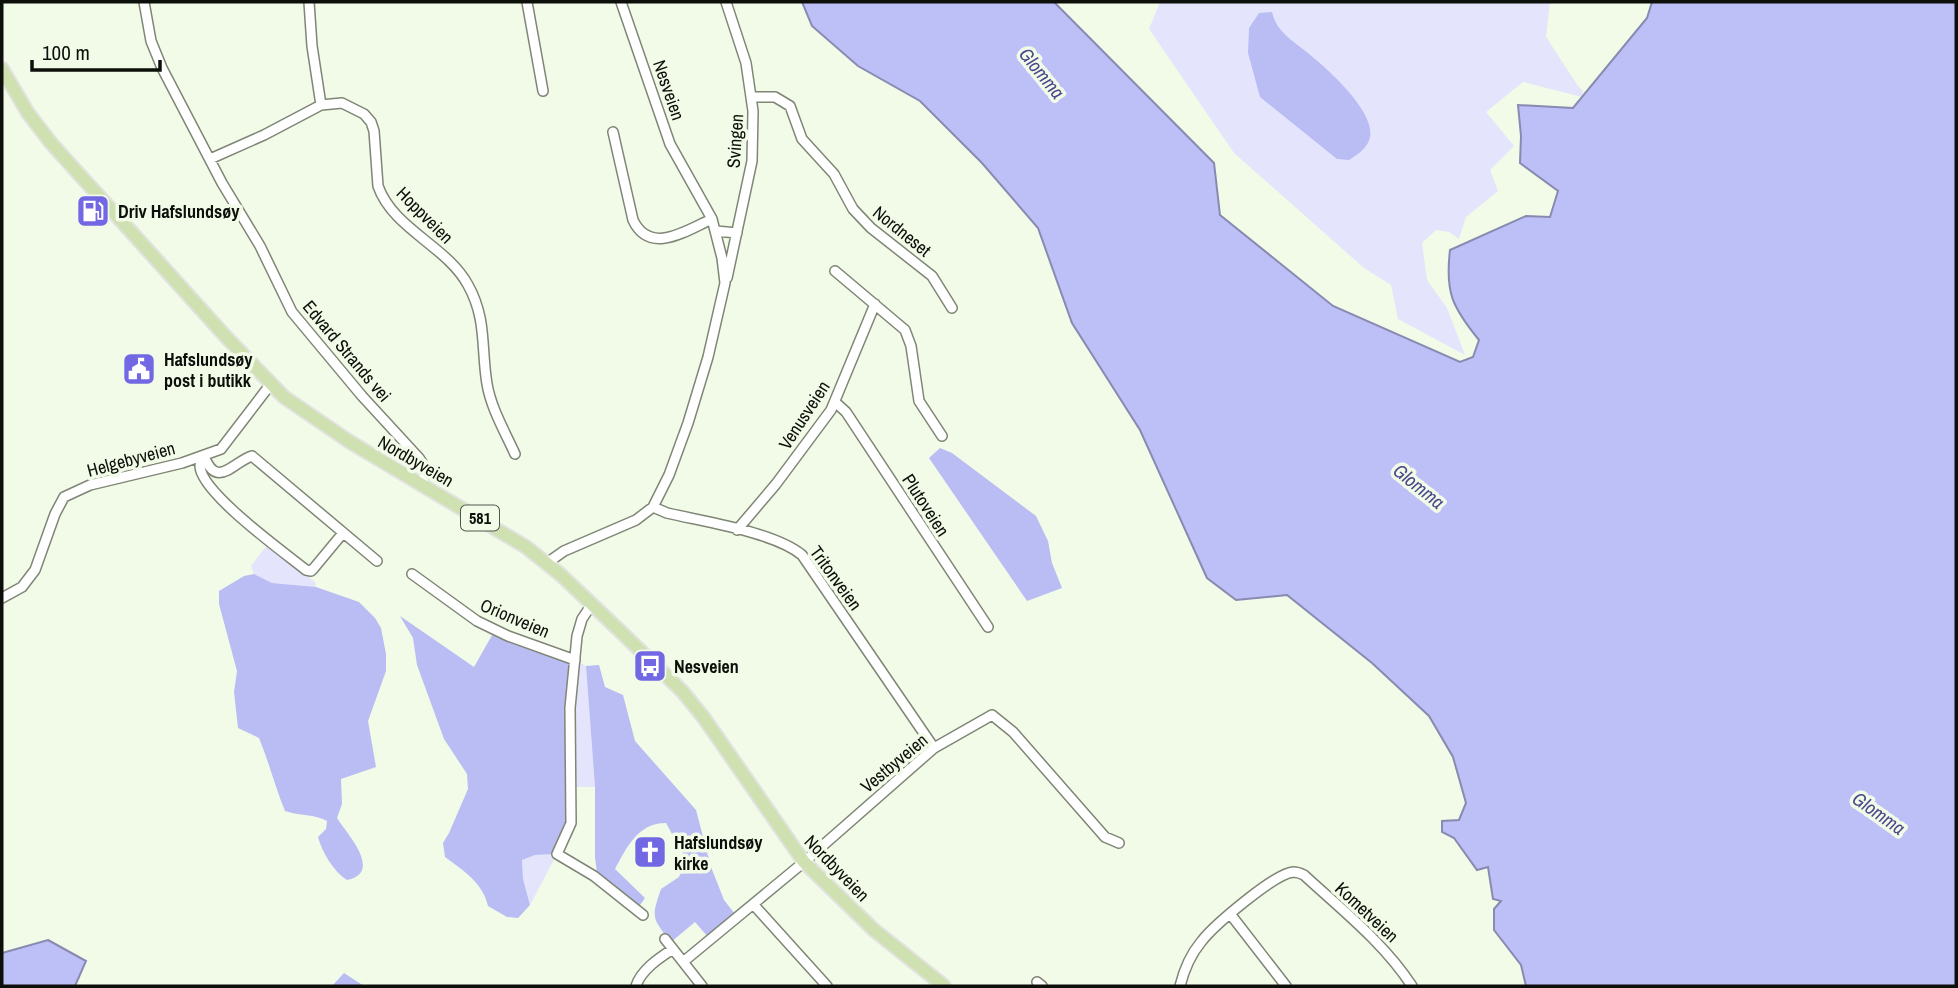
<svg xmlns="http://www.w3.org/2000/svg" width="1958" height="988" font-family="'Archivo Narrow',sans-serif">
<style>
.green{fill:#e4e5fd}
.forest{fill:#babcf4}
.water{fill:#bdbff7;stroke:#888ab0;stroke-width:2}
.lines{fill:none;stroke-linecap:round;stroke-linejoin:round}
.minor-casing{stroke:#7f8676;stroke-width:12}
.major-casing{stroke:#e2e2e2;stroke-width:16}
.minor{stroke:#fff;stroke-width:9}
.major{stroke:#cfe1b0;stroke-width:12}
.labels{text-anchor:middle;dominant-baseline:central;stroke-width:7;stroke-linejoin:round;paint-order:stroke}
.shield{fill:#f2fae8;stroke:#52564d;stroke-width:2}
.shield-label{font-size:16px;font-weight:bold;fill:#0d100a}
.street-label{font-size:18px;fill:#0d100a;stroke:#f2fae8}
.poi-label{font-size:18px;font-weight:bold;fill:#0d100a;stroke:#f2fae8;text-anchor:start}
.water-label{font-size:19px;font-style:italic;fill:#4a478b;stroke:#f2fae8}
</style>
<rect width="100%" height="100%" fill="#f2fae8"/>
<path class="green" d="M 1160,2 L 1550,2 L 1546,37 L 1578,86 L 1583,91 L 1582,97 L 1523,82 L 1486,112 L 1514,146 L 1490,170 L 1498,191 L 1466,217 L 1459,239 L 1449,232 L 1436,230 L 1422,243 L 1427,280 L 1447,308 L 1465,355 L 1398,319 L 1391,285 L 1364,268 L 1234,153 L 1149,29 Z
M 268,544 L 315,582 L 316,587 L 272,583 L 254,574 L 251,566 Z
M 579,662 L 586,666 L 595,787 L 575,787 L 575,716 Z
M 557,854 L 530,905 L 523,879 L 522,860 L 535,855 Z"/>
<path class="forest" d="M 1272,12 C 1277,35 1299,44 1315,59 C 1332,73 1375,113 1370,137 C 1368,148 1357,155 1349,160 L 1337,159 L 1260,97 L 1248,53 L 1249,28 L 1259,13 Z
M 940,448 L 952,453 L 1036,516 L 1048,541 L 1052,563 L 1062,588 L 1027,601 L 929,458 Z
M 254,574 L 272,583 L 316,587 L 359,602 L 375,618 L 381,628 L 386,654 L 386,671 L 368,721 L 376,767 L 341,779 L 342,804 L 337,818 C 346,833 384,872 347,880 C 334,872 322,852 318,837 L 326,829 L 327,821 C 315,814 299,816 285,811 C 275,787 269,762 259,738 L 238,728 L 234,692 L 237,671 L 219,604 L 219,591 L 244,576 Z
M 400,616 L 474,667 L 495,630 L 575,660 L 571,823 L 557,854 L 535,855 L 522,860 L 523,879 L 530,905 L 518,918 L 507,917 L 488,906 C 483,883 463,870 445,857 L 443,843 L 449,833 L 468,789 L 467,774 L 444,739 L 417,665 L 413,638 Z
M 599,665 L 605,687 L 623,695 L 635,741 L 696,810 L 711,867 L 724,900 L 735,914 L 708,937 L 695,922 L 671,942 C 652,918 651,918 661,889 L 679,877 L 687,861 L 666,823 C 638,823 627,847 615,869 L 645,898 L 638,908 L 597,873 L 595,857 L 595,787 L 586,666 Z
M 344,973 L 364,986 L 332,986 Z"/>
<path class="water" d="M 802,2 L 1054,2 L 1214,163 L 1220,215 L 1333,306 L 1460,362 L 1473,357 L 1479,340 C 1452,307 1445,292 1450,250 L 1526,216 L 1550,217 L 1558,191 L 1520,163 L 1521,136 L 1518,105 L 1573,108 L 1647,18 L 1652,2 L 1956,2 L 1956,986 L 1526,986 L 1521,965 L 1494,930 L 1494,909 L 1501,901 L 1493,899 L 1488,867 L 1477,870 L 1454,838 L 1442,832 L 1442,821 L 1459,820 L 1466,803 L 1453,757 L 1429,716 L 1372,663 L 1287,595 L 1236,600 L 1207,578 L 1140,430 L 1072,323 L 1038,228 L 982,163 L 920,101 L 858,66 L 812,26 Z
M 48,940 L 86,961 L 75,986 L 2,986 L 2,953 Z"/>
<g class="lines">
<defs>
<path id="minor" d="M 144,2 L 151,41 L 162,68 L 222,183 L 260,246 L 292,312 L 362,396 L 419,458 L 426,469 L 422,485
M 309,2 L 312,46 L 321,105
M 527,2 L 543,91
M 726,2 L 746,63 L 753,111 L 752,161 L 727,278
M 752,97 L 775,97 L 790,106 L 802,139 L 834,174 L 853,209 L 871,228 L 932,276 L 952,308
M 613,132 L 633,220 C 650,256 687,230 712,219
M 210,159 L 264,135 L 321,105 L 342,103 L 364,114 L 371,122 L 374,131 L 378,186 C 393,229 447,246 468,285 C 487,319 481,348 487,384 C 491,408 505,432 515,454
M 716,231 L 737,233
M 835,271 L 905,330 L 911,346 L 919,401 L 942,436
M 835,402 L 846,412 L 988,627
M 204,456 C 217,490 233,462 252,456 L 377,561
M 204,456 C 202,459 200,462 200,466 C 200,492 285,553 306,570 L 311,571 L 314,568 L 343,533
M 653,507 L 667,513 C 705,522 774,532 802,555 L 934,748
M 737,530 L 776,484 L 831,410 L 875,304
M 547,563 L 564,551 L 636,520 L 653,507 L 669,475 L 688,423 L 708,357 L 725,283 L 722,258 L 712,219 L 670,144 L 621,2
M 412,574 L 477,621 L 508,636 L 575,660
M 2,598 L 22,587 L 35,570 L 55,514 L 64,497 L 90,485 L 182,463 L 221,449 L 270,385
M 592,604 L 582,619 L 577,636 L 570,708 L 571,823 L 557,854 L 594,876 L 643,915
M 753,904 L 827,986
M 1231,915 L 1286,986
M 665,939 L 702,986
M 683,962 L 804,862 L 934,748 L 992,715 L 1013,732 L 1105,837 L 1119,843
M 1037,982 L 1042,986
M 636,986 C 641,970 659,958 673,949
M 1180,986 C 1184,970 1191,954 1201,942 C 1213,926 1274,874 1293,872 C 1298,872 1300,873 1304,875 C 1342,910 1384,943 1412,986"/>
<path id="major" d="M 2,69 L 28,113 L 51,143 L 227,338 L 284,397 L 350,442 L 526,547 L 561,575 L 620,631 L 682,691 L 704,718 L 804,862 L 874,930 L 944,986"/>
</defs>
<use href="#minor" class="minor-casing"/>
<use href="#major" class="major-casing"/>
<use href="#minor" class="minor"/>
<use href="#major" class="major"/>
</g>
<defs>
<symbol id="fuel-square" viewBox="-11 -11 22 22"><rect x="-9" y="-9" width="18" height="18" rx="4" fill="#7268e3" stroke="#f2fae8"/><path d="M-5.5-6h7V0h2V4h1.3V-2.5L3-4.5l.8-.8L6-3V5H2.5V1h-1V6h-7ZM-4.2-4.7v3.2H.2V-4.7Z" fill="#fff"/></symbol>
<symbol id="civic-square" viewBox="-11 -11 22 22"><rect x="-9" y="-9" width="18" height="18" rx="4" fill="#7268e3" stroke="#f2fae8"/><path d="M-.6-6.5H3V-4.5H.6V-3L4-1V1h2V6H-6V1h2V-1L-.6-3ZM-1.2 2.5V6h2.4V2.5Z" fill="#fff"/></symbol>
<symbol id="bus-square" viewBox="-11 -11 22 22"><rect x="-9" y="-9" width="18" height="18" rx="4" fill="#7268e3" stroke="#f2fae8"/><path d="M-5-6H5V4H4V6H2V4H-2V6H-4V4H-5ZM-3.5-4V0h7V-4ZM-3.5 1.2v1.5H-2V1.2ZM2 1.2v1.5H3.5V1.2Z" fill="#fff"/></symbol>
<symbol id="church-square" viewBox="-11 -11 22 22"><rect x="-9" y="-9" width="18" height="18" rx="4" fill="#7268e3" stroke="#f2fae8"/><path d="M-1.2-6h2.4v3.5h3.3v2.4h-3.3V6h-2.4V-.1h-3.3v-2.4h3.3Z" fill="#fff"/></symbol>
</defs>
<g fill-rule="evenodd">
<use href="#fuel-square" x="74" y="192" width="38" height="38"/>
<use href="#civic-square" x="120" y="350" width="38" height="38"/>
<use href="#bus-square" x="631" y="647" width="38" height="38"/>
<use href="#church-square" x="631" y="833" width="38" height="38"/>
</g>
<g class="labels">
<rect class="shield" x="461" y="505.5" width="38" height="25" rx="5"/>
<g class="shield-label">
<text x="480" y="518">581</text>
</g>
<g class="street-label">
<text transform="translate(669 90) rotate(71)">Nesveien</text>
<text transform="translate(735 141) rotate(-86)">Svingen</text>
<text transform="translate(425 215) rotate(45)">Hoppveien</text>
<text transform="translate(902 231) rotate(39)">Nordneset</text>
<text transform="translate(347 351) rotate(50)">Edvard Strands vei</text>
<text transform="translate(804 415) rotate(-57)">Venusveien</text>
<text transform="translate(131 459) rotate(-15)">Helgebyveien</text>
<text transform="translate(416 461) rotate(30)">Nordbyveien</text>
<text transform="translate(926 505) rotate(57)">Plutoveien</text>
<text transform="translate(836 578) rotate(54)">Tritonveien</text>
<text transform="translate(515 618) rotate(23)">Orionveien</text>
<text transform="translate(894 763) rotate(-40)">Vestbyveien</text>
<text transform="translate(837 868) rotate(46)">Nordbyveien</text>
<text transform="translate(1367 912) rotate(43)">Kometveien</text>
</g>
<g class="poi-label">
<text x="118" y="211">Driv Hafslundsøy</text>
<text x="164" y="359">Hafslundsøy<tspan x="164" dy="21">post i butikk</tspan></text>
<text x="674" y="666">Nesveien</text>
<text x="674" y="842">Hafslundsøy<tspan x="674" dy="21">kirke</tspan></text>
</g>
<g class="water-label">
<text transform="translate(1042 73) rotate(51)">Glomma</text>
<text transform="translate(1419 486) rotate(39)">Glomma</text>
<text transform="translate(1879 813) rotate(35)">Glomma</text>
</g>
</g>
<rect width="1958" height="988" fill="none" stroke="#0d100a" stroke-width="7"/>
<path d="M32 60v10h128v-10" fill="none" stroke="#0d100a" stroke-width="3.5"/>
<text x="42" y="60" font-size="21" fill="#0d100a" stroke="#f2fae8" stroke-width="5" paint-order="stroke">100 m</text>
</svg>
